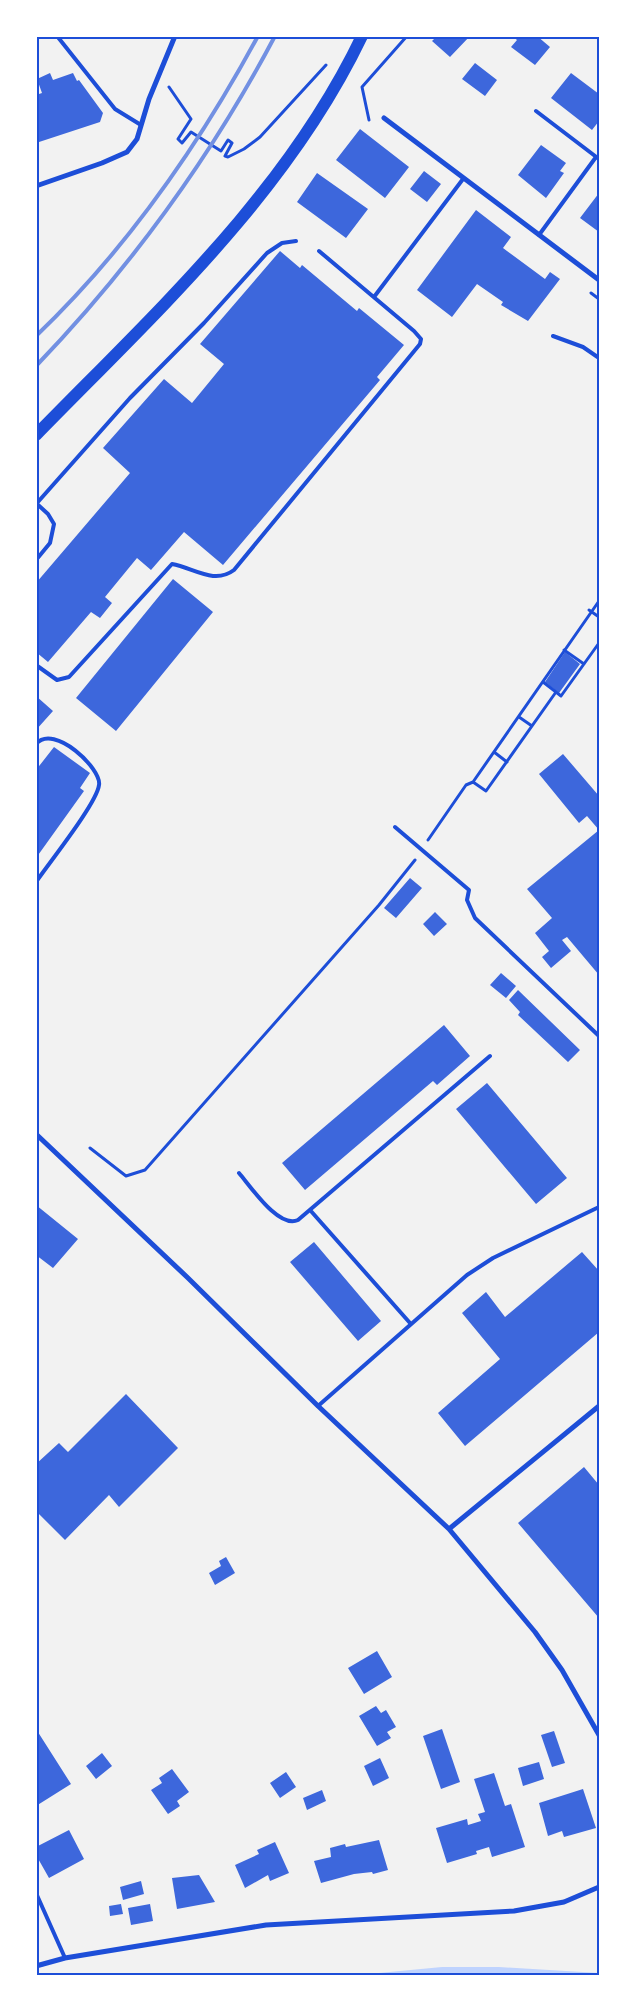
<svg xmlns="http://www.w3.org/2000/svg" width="635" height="2011" font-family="Mulish,sans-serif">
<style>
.water{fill:#bfd3fe}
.building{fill:#3d67dc}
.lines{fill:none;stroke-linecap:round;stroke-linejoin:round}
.path{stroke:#1d4ed8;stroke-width:3}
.service{stroke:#1d4ed8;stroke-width:4}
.minor{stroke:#1d4ed8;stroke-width:5}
.primary{stroke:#1d4ed8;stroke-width:12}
.rail{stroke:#7290e2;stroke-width:4}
.neatline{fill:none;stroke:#1d4ed8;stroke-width:2}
</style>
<rect width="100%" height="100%" fill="#f2f2f2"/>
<path class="water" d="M 442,1967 L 499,1967 L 599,1973 L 599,1975 L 358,1975 Z"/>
<path class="building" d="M 437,36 L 470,36 L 450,57 L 432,41 Z
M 512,36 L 537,36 L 550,47 L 535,65 L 511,47 L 517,40 Z
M 475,63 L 497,80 L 485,96 L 462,79 Z
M 50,73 L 53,80 L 73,73 L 77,81 L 79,80 L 103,113 L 100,122 L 36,143 L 36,95 L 42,93 L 37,79 Z
M 571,73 L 599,94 L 599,121 L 592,130 L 551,98 Z
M 360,129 L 409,167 L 385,198 L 336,160 Z
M 541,145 L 566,163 L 560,171 L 564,173 L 546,198 L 518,175 Z
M 424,171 L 441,184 L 427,202 L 410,189 Z
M 317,173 L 368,209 L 346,238 L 297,202 Z
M 599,193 L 599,232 L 580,218 Z
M 476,210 L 511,237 L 503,248 L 545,279 L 550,272 L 560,279 L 528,321 L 501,305 L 503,302 L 477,284 L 452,317 L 417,290 Z
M 280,251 L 300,268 L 302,265 L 357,311 L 359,308 L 404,345 L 377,377 L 380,380 L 223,565 L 184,532 L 151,570 L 137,558 L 105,597 L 112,603 L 100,618 L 91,612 L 48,662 L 36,652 L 36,583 L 130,473 L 103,448 L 164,379 L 192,403 L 224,364 L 200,344 Z
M 173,579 L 213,612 L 116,731 L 76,698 Z
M 565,652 L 580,664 L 559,693 L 545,682 Z
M 36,696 L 53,711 L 36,730 Z
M 54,747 L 90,773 L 80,788 L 84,791 L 36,858 L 36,770 Z
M 563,754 L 599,796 L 599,830 L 587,816 L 579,823 L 539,774 Z
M 599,830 L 599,975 L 567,937 L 562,940 L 571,951 L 551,968 L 542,957 L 549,951 L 535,933 L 552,918 L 527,889 Z
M 410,878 L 422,888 L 396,918 L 384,908 Z
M 435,912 L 447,924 L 434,936 L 423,924 Z
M 501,973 L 516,986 L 506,998 L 490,985 Z
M 518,990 L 580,1050 L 568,1062 L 518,1015 L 520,1012 L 509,1000 Z
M 444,1025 L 470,1056 L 437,1085 L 433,1081 L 305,1190 L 282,1163 Z
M 487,1083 L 567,1178 L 536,1204 L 456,1109 Z
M 36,1205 L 78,1239 L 53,1268 L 36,1255 Z
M 314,1242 L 381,1321 L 358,1341 L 290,1262 Z
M 582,1252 L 599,1271 L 599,1332 L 465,1446 L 438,1413 L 500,1359 L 462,1313 L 486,1292 L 505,1317 Z
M 126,1394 L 178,1448 L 119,1507 L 109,1495 L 65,1540 L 36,1511 L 36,1464 L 59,1443 L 68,1452 Z
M 584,1467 L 599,1485 L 599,1618 L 518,1523 Z
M 226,1557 L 235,1573 L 215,1585 L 209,1573 L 221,1566 L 219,1561 Z
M 377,1651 L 392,1677 L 364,1694 L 348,1668 Z
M 376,1706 L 381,1713 L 386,1710 L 396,1727 L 387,1732 L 391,1738 L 377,1746 L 359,1716 Z
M 36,1729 L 71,1784 L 36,1806 Z
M 442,1729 L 460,1782 L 441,1789 L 423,1736 Z
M 554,1731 L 565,1763 L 552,1767 L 541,1735 Z
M 102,1753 L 112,1766 L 96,1779 L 86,1766 Z
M 380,1758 L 389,1778 L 373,1786 L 364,1766 Z
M 539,1762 L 544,1779 L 523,1786 L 518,1768 Z
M 172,1769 L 189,1792 L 177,1801 L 180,1806 L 168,1814 L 151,1790 L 162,1783 L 159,1778 Z
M 286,1772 L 296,1787 L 280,1798 L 270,1783 Z
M 494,1773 L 505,1806 L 511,1804 L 525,1847 L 492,1857 L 489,1847 L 476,1851 L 477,1854 L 447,1863 L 436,1828 L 467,1819 L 468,1825 L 481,1821 L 478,1814 L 485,1812 L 474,1779 Z
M 583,1789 L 596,1828 L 564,1837 L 562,1831 L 548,1836 L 539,1803 Z
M 322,1790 L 326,1801 L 307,1810 L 303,1798 Z
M 69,1830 L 84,1859 L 49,1878 L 36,1855 L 36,1847 Z
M 379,1840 L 388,1870 L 373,1874 L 372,1872 L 354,1874 L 321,1883 L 314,1861 L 331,1857 L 330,1848 L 345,1844 L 346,1847 Z
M 275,1842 L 289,1873 L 270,1881 L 268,1875 L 245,1888 L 235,1865 L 259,1854 L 257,1850 Z
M 199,1875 L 215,1902 L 177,1909 L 172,1878 Z
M 141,1881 L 144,1894 L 123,1900 L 120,1887 Z
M 121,1904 L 123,1914 L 110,1916 L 109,1906 Z
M 150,1904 L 153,1921 L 131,1925 L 128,1908 Z"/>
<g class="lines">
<path class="path" d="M 169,87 L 191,119 L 178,139 L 182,143 L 191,132 L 221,151 L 228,140 L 232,143 L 225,156 L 228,157 L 244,149 L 260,137 L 326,65
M 369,120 L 362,87 L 407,36
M 591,293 L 599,299
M 589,610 L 599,617
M 564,650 L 584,664
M 543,682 L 556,692
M 519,717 L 532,726
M 494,752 L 507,762
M 473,782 L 486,791 L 556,692 L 561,696 L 599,643
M 428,840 L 466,785 L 473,782 L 599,601
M 90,1148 L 126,1176 L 145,1170 L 379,905 L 415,860"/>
<path class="service" d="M 57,36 L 115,109 L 141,125
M 536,111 L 599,159
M 539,235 L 596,157
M 374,297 L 463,179
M 553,336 L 583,347 L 599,358
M 36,503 L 48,514 L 54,524 L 50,543 L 36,560
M 37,503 L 130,398 L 204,323 L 267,253 L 282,243 L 296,241
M 36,665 L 57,680 L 69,677 L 172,564 C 194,568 214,585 234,570 L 420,344 L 421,339 L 414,331 L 319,251
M 36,744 C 54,723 102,769 99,785 C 97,803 49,863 36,882
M 395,827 L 469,890 L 467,900 L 475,918 L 599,1036
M 239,1173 C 251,1187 279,1229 298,1220 L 490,1056
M 310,1210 L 410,1323
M 318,1406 L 467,1275 L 493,1258 L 599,1207
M 36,1893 L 65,1958"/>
<path class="minor" d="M 384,118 L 599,280
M 36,186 L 102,163 L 127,152 L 137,139 L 149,99 L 175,36
M 36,1134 L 188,1278 L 318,1406 L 449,1529 L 535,1632 L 562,1670 L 599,1735
M 449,1529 L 599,1406
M 36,1966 L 65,1958 L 266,1925 L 514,1911 L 564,1902 L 599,1887"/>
<path class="primary" d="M 36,435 C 156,312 287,193 362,36"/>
<path class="rail" d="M 36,336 C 127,249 198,147 258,36
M 36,366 C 131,267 211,157 275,36"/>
</g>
<rect width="635" height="2011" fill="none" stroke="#ffffff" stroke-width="75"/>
<rect x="38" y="38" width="560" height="1936" class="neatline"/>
</svg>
